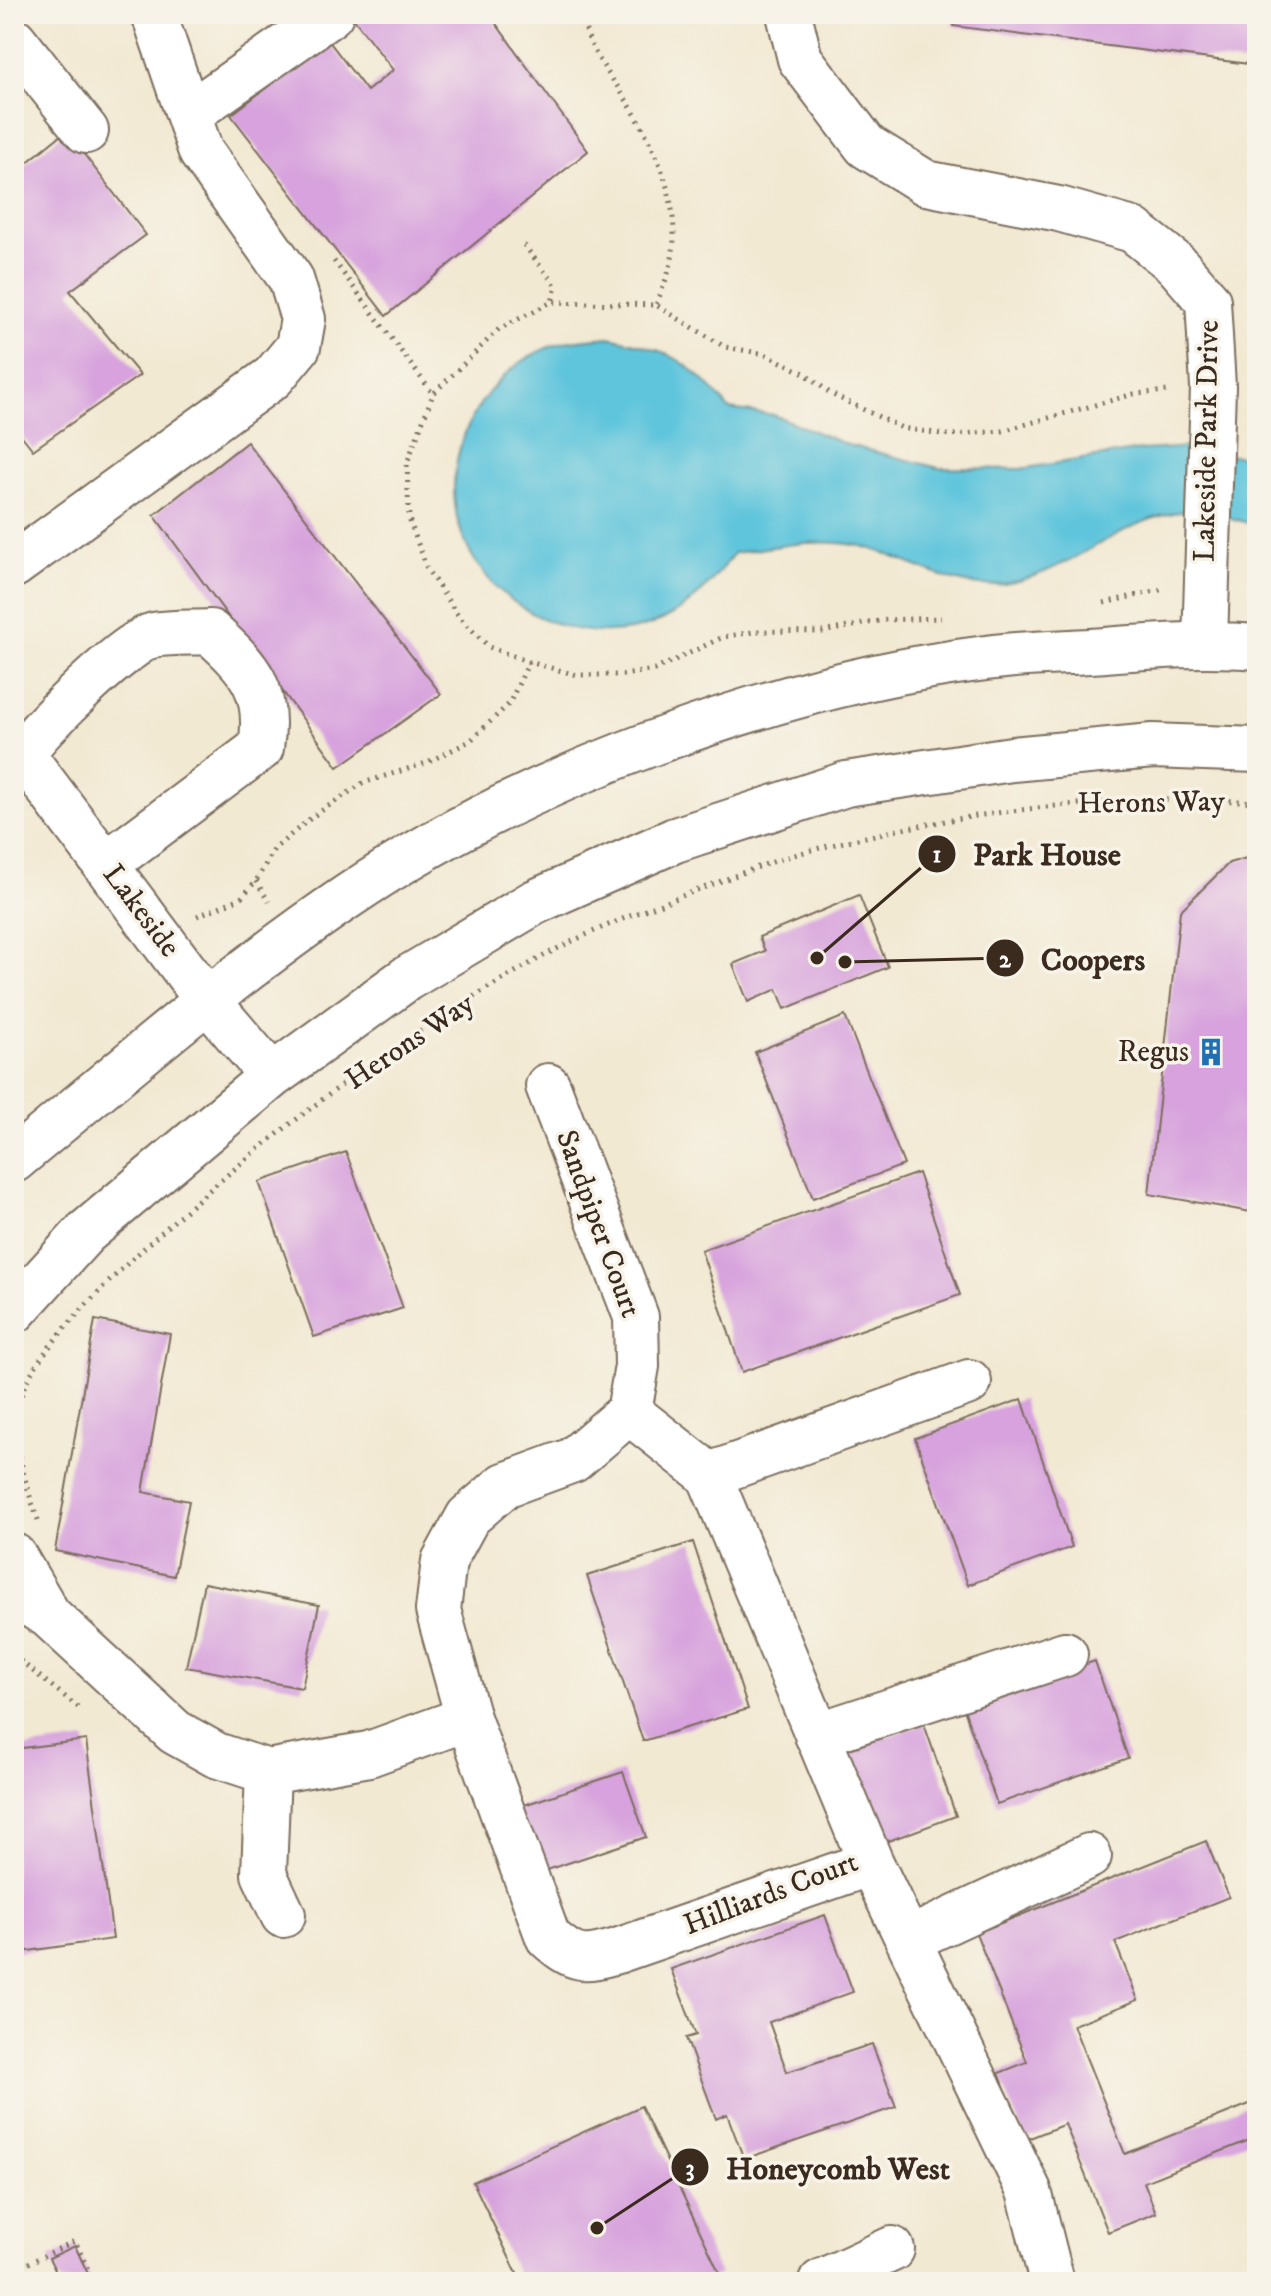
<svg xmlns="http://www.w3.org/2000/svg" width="1271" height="2296" font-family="'IM FELL DW Pica',serif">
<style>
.water{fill:#5fc5dc;stroke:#4d787d;stroke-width:2}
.building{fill:#d7a2dd}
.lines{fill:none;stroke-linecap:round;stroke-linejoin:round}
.minor-casing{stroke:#7b6d5d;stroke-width:48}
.path{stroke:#7b6d5d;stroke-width:5;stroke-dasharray:2 6;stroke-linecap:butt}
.minor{stroke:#fff;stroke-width:44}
.labels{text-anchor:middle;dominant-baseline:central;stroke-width:7;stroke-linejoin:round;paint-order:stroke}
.street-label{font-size:30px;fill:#3b2a1e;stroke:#f7f3e8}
.poi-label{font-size:30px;fill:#3b2a1e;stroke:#f7f3e8;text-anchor:end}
.leader{fill:none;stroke:#3b2a1e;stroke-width:3}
.callout-dot{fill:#3b2a1e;stroke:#f7f3e8;stroke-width:3}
.mark-label{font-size:24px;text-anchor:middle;font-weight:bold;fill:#fff}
.callout-label{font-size:32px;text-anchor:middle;font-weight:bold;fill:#3b2a1e;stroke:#f7f3e8;stroke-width:7;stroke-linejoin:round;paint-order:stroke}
</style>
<rect width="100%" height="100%" fill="#f7f3e8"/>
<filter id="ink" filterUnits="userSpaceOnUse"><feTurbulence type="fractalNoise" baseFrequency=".0125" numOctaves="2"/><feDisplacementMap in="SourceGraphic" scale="16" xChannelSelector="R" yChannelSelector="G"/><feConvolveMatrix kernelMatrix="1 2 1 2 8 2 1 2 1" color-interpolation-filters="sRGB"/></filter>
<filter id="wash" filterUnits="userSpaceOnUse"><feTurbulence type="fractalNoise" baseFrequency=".006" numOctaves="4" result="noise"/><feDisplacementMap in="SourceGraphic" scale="32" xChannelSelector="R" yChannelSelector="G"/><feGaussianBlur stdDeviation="1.8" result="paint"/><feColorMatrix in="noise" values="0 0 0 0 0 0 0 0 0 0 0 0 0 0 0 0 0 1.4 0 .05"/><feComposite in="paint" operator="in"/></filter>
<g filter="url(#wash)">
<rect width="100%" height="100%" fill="#f2e9d3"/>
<path class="water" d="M 609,337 C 671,350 689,360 729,409 L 774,415 L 848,445 L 939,468 L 1020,469 L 1141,450 L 1193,447 L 1257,460 L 1257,526 C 1238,520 1206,509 1186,511 C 1117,518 1064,580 994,585 C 948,588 904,556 861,546 C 820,537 774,547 734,553 C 714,579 695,604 664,619 C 590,655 493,614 463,537 C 433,460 482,366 561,343 C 575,339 593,339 609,337 Z"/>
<g id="blocks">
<path class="building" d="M 358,14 L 489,14 L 588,151 L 386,316 L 231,115 L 328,40 L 367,91 L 393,70 L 353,18 Z
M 955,14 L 1257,14 L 1257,65 L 953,26 Z
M 66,131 L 146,235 L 70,291 L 140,375 L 33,450 L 14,426 L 14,173 Z
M 247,442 L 441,694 L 338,767 L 154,515 Z
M 1257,855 L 1257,1213 L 1149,1194 L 1180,911 L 1229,863 Z
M 859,895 L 888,967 L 785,1009 L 777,989 L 748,1002 L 733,964 L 765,951 L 759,937 Z
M 845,1016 L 904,1165 L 813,1198 L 755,1052 Z
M 346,1152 L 403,1308 L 314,1337 L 259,1182 Z
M 918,1173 L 960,1295 L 742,1372 L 701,1250 Z
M 95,1320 L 170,1334 L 143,1492 L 189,1501 L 174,1576 L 55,1551 Z
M 1022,1399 L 1072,1547 L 968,1585 L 915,1438 Z
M 693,1542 L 748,1709 L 643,1741 L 587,1576 Z
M 204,1583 L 319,1605 L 302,1688 L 186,1667 Z
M 1095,1661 L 1128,1758 L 997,1804 L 963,1706 Z
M 924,1724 L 956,1816 L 872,1847 L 837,1753 Z
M 86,1740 L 113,1939 L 14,1953 L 14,1749 Z
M 623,1772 L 646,1837 L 532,1875 L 509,1810 Z
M 1206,1841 L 1229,1897 L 1115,1942 L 1138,2000 L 1073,2025 L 1125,2154 L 1257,2101 L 1257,2137 L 1144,2182 L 1156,2213 L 1108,2232 L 1065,2124 L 1025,2140 L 999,2073 L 1027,2062 L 976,1933 Z
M 825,1915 L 853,1992 L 769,2022 L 787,2072 L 872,2044 L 896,2107 L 744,2159 L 727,2114 L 716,2119 L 686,2038 L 696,2035 L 671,1969 Z
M 641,2106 L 720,2274 L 702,2282 L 521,2282 L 473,2182 Z
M 75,2246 L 89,2276 L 76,2282 L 61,2282 L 49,2258 Z"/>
</g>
</g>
<g filter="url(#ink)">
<use href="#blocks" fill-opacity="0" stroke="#7b6d5d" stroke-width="2"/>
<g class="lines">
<defs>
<path id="minor" d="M 789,14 L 800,59 L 866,146 L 926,183 L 1059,209 L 1133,230 L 1176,264 L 1208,301 L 1213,387 L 1205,643
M 14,40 L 86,131
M 190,113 L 331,14
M 14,565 L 273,377 L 298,347 L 303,319 L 291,279 L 201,152 L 154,14
M 14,743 L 207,1000 L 272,1076
M 22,754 C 38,729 127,641 154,635 C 171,632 192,633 210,632 C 251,669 270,690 261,748 L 105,865
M 548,1086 L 636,1317 L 637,1366 L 629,1412
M 14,1160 C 123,1070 230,976 347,897 C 522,778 777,684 986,658 C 1021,653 1056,653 1091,651 C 1147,647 1201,642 1257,647
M 14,1311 L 85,1233 L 272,1076 L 406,979 L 535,902 L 675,840 L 846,784 L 1012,759 L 1153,746 L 1257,750
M 709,1475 L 969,1382
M 14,1556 L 49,1616
M 14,1595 L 49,1616 L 175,1732 L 216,1755 L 268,1772 L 369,1754 L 468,1718 L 438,1610 L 444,1561 L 468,1517 L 505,1485 L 573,1460 L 629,1412
M 468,1718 L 548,1937 C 575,1961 583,1961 617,1951 L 871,1863 L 709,1475 L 629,1412
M 817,1735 L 1065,1654
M 268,1772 L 264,1874 L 283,1915
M 871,1863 L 1029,2191 L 1052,2282
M 908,1940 L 1089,1856
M 821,2282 L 892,2249"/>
</defs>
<use href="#minor" class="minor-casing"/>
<path class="path" d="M 584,14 C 583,39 603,66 617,86 C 649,133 680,193 673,252 C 671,270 662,289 656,305
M 524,245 L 556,286 L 552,302
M 334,261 L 433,394
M 1104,603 L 1164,589
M 529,662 L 489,647 L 459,617 L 427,569 L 409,519 L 407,463 L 433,394 L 499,329 L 552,302 L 656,305 L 725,347 L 765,354 L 804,373 L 831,394 L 902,428 L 948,435 L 1002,431 L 1134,394 L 1168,391
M 256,881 L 269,902
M 197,916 L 241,898 L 256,881 L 274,849 L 312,817 L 363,783 L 426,763 L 470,741 L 509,704 L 529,662 L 577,675 L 623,675 L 654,670 L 723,637 L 759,631 L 822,632 L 884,620 L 941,618
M 38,1520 C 25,1483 8,1430 23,1390 C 40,1346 109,1281 144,1248 C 264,1138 397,1037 540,958 C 590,930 645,910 698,890 C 737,875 776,859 816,849 C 960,812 1108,793 1257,802
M 14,1656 L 78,1707
M 14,2270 L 75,2241 L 94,2282"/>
<use href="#minor" class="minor"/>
</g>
</g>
<defs>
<symbol id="building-bare" viewBox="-9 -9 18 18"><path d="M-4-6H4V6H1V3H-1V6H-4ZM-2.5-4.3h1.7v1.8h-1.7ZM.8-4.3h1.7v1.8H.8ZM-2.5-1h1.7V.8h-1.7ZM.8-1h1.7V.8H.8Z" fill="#1f6fb2" stroke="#f7f3e8" stroke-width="2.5" paint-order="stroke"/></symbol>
</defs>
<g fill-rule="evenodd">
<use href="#building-bare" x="1191" y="1032" width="40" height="40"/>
</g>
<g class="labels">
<g class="street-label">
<text transform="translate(1207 441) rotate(-89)">Lakeside Park Drive</text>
<text transform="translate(1151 803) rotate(-1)">Herons Way</text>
<text transform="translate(141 911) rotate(53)">Lakeside</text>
<text transform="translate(410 1042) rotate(-34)">Herons Way</text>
<text transform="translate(598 1224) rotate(70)">Sandpiper Court</text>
<text transform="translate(771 1894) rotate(-21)">Hilliards Court</text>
</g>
<g class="poi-label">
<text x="1189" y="1052">Regus</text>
</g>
</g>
<path class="leader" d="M817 958L937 854M845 962L1005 958M597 2228L690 2167"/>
<g class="callout-dot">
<circle cx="817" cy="958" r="8"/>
<circle cx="845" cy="962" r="8"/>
<circle cx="597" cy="2228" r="8"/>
<circle cx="937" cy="854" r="20"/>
<circle cx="1005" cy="958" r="20"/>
<circle cx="690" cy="2167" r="20"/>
</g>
<g class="mark-label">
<text x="937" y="862">1</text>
<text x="1005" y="967">2</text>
<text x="690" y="2176">3</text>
</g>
<g class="callout-label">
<text x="1047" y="865">Park House</text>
<text x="1093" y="970">Coopers</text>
<text x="838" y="2179">Honeycomb West</text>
</g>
<rect width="1271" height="2296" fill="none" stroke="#f7f3e8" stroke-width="48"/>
</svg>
